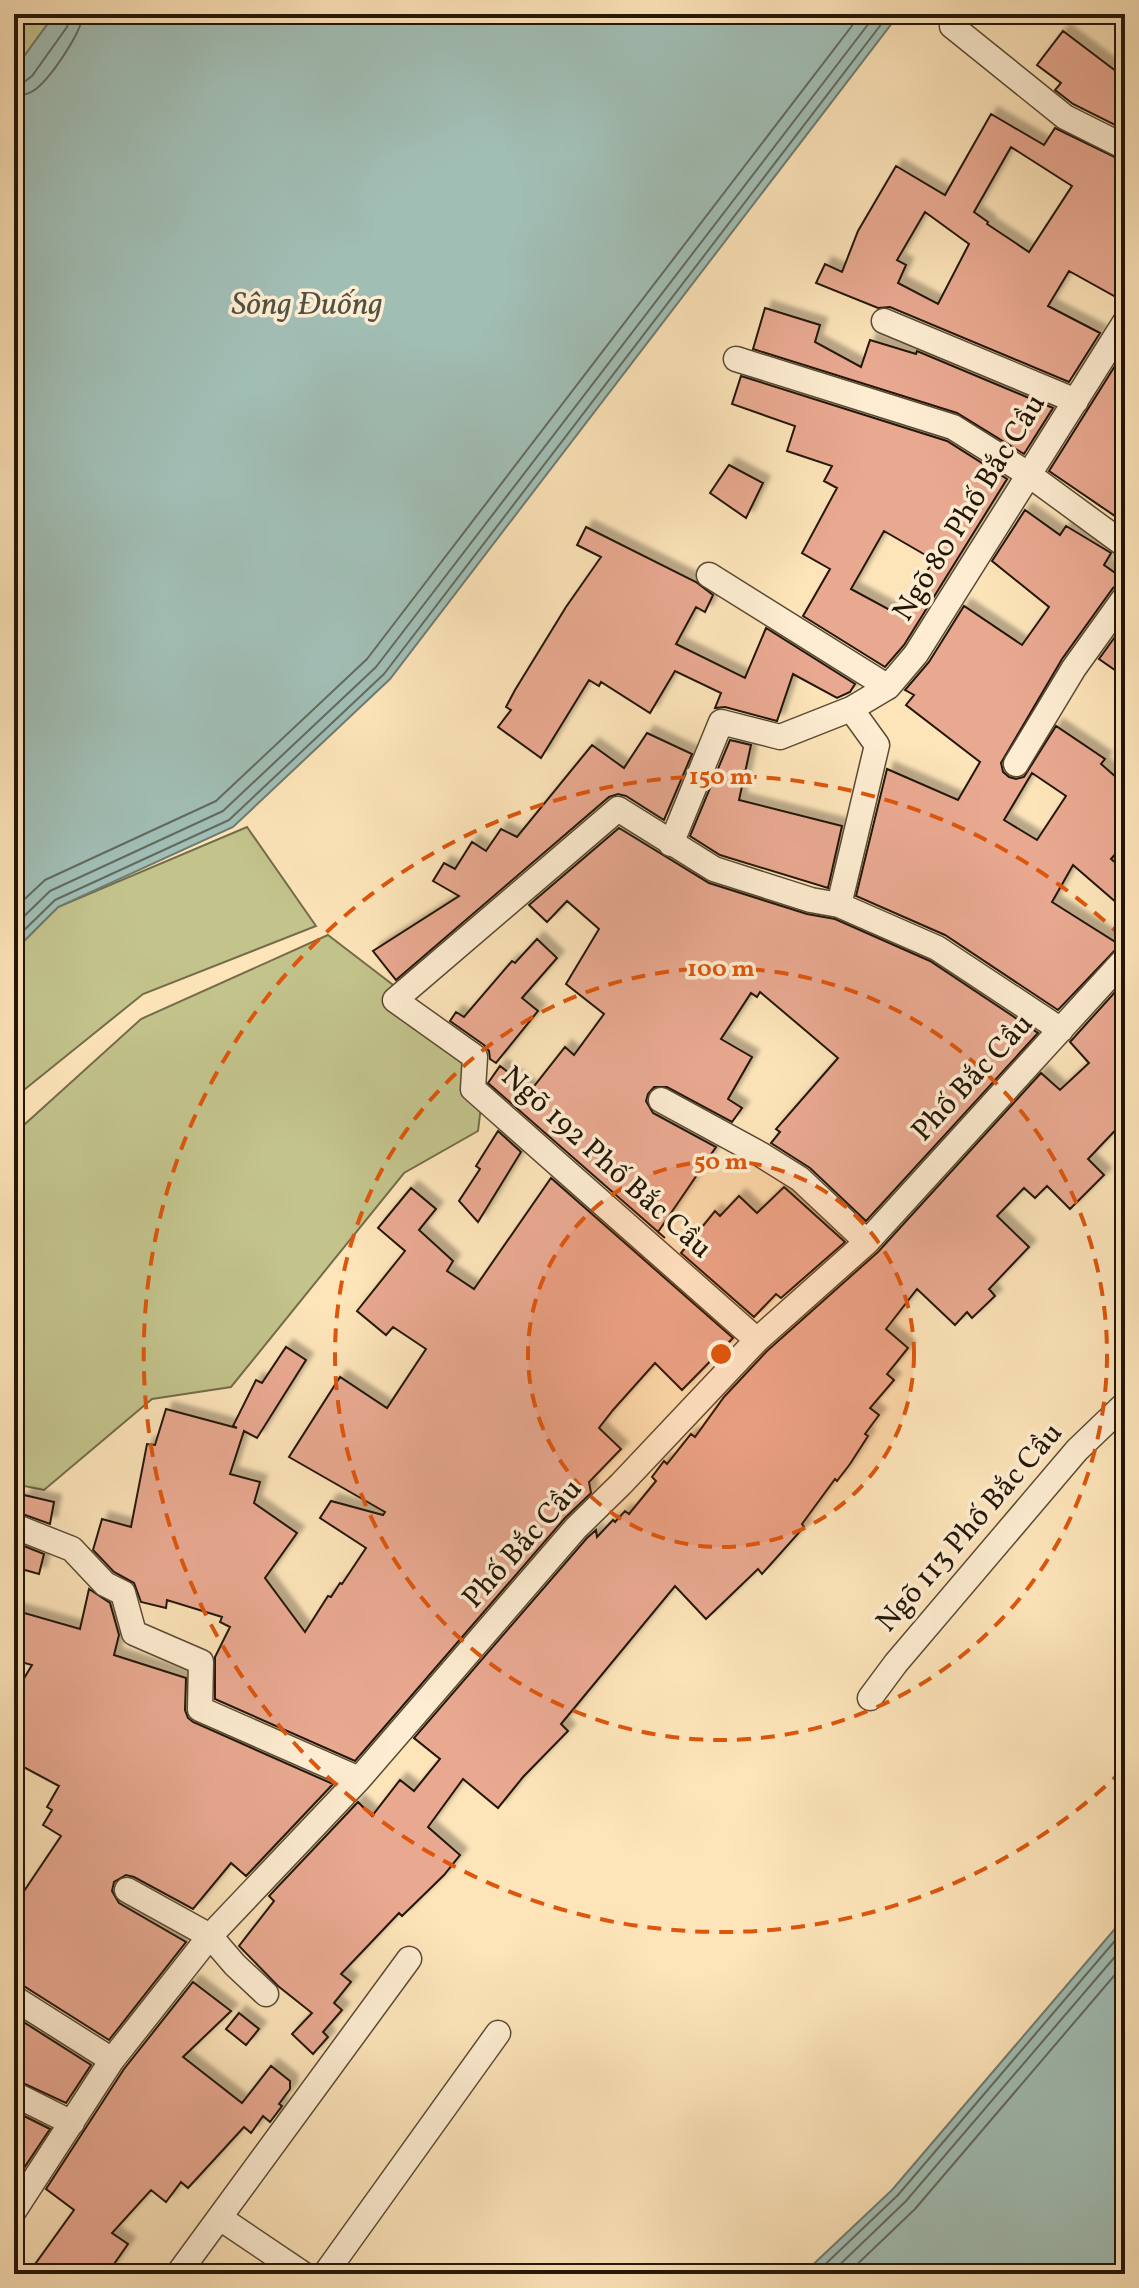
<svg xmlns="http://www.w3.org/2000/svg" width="1139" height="2288" font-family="Vollkorn,serif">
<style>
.green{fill:#c3c38c;stroke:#746c4a;stroke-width:2}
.water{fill:#a1beb5;stroke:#6f7b6f;stroke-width:2}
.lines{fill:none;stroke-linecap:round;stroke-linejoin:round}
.shore{stroke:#626a5e;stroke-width:2}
.building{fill:#e9a991;stroke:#241607;stroke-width:2;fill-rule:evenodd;filter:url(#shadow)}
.minor-casing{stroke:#5a4a34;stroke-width:27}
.minor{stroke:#feedd2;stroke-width:24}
.ring{fill:none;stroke:#de560c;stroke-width:4;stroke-dasharray:14 10}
.labels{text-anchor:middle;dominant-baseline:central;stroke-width:7;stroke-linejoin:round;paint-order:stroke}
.street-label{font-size:30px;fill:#241607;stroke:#feedd2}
.water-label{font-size:32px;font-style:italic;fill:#505144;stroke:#feedd2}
.centre{fill:#de560c;stroke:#feedd2;stroke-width:4}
.ring-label{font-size:24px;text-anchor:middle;font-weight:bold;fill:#de560c;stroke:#feedd2;stroke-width:7;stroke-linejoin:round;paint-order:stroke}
</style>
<defs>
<filter id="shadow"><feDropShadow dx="7" dy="-7" stdDeviation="2" flood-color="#0004"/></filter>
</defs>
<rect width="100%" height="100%" fill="#fde4b9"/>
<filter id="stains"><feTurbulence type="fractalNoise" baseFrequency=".0025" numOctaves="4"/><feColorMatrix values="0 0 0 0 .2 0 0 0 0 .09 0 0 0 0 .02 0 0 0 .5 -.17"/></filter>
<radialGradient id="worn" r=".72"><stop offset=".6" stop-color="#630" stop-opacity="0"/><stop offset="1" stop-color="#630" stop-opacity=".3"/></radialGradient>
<path class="green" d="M 14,14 L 55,14 L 14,70 Z
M 247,827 L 316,926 L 143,994 L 14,1098 L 14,951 L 58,907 Z
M 328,935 L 487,1057 L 478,1131 L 404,1173 L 231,1387 L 152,1399 L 44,1490 L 14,1484 L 14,1134 L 141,1019 Z"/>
<path class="water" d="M 55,14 L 899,14 L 390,679 L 233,827 L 58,907 L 14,951 L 14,70 Z
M 1125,1917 L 1125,2274 L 803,2274 L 892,2190 Z"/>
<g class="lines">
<path class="shore" d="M 14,84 L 24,82 L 32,76 L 67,27 L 71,14
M 14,96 C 21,95 27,95 33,91 C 49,81 82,32 83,14
M 14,909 L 45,880 L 216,801 L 367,659 L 861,14
M 14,926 L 50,891 L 223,811 L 376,667 L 876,14
M 14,940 L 55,900 L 229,820 L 384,674 L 889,14
M 815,2274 L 898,2195 L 1125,1929
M 830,2274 L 906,2201 L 1125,1945
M 847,2274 L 915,2209 L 1125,1963"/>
</g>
<path class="building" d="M 1063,31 L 1125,78 L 1125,130 L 1073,104 L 1055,90 L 1061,83 L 1037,65 Z
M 991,114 L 1044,145 L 1055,128 L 1125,162 L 1125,302 L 1069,271 L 1048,306 L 1100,333 L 1069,382 L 890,307 L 878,308 L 816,283 L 825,264 L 842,272 L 858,231 L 896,166 L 945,195 ZM 1011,147 L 1072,186 L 1029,252 L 987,224 L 988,222 L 974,212 ZM 925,212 L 969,244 L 938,304 L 898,283 L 906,265 L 897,260 Z
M 765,308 L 820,325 L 815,342 L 861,367 L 870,340 L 916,354 L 917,351 L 1053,408 L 1024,454 L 957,413 L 753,349 Z
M 1125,350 L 1125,502 L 1115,516 L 1049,471 Z
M 741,376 L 947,441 L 1007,479 L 904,645 L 885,667 L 803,616 L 830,569 L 802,553 L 837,488 L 824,481 L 832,466 L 787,451 L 795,426 L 732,404 ZM 884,531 L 934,560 L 899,615 L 851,589 Z
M 729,465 L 763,483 L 746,518 L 710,493 Z
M 1025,510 L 1060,535 L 1066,526 L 1111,553 L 1104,565 L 1125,580 L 1113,588 L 1062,659 L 1001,763 L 1003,772 L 1009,777 L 1016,779 L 1024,777 L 1056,726 L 1105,759 L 1101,764 L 1125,785 L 1125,843 L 1111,859 L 1125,871 L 1125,910 L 1073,865 L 1052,902 L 1120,945 L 1058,1010 L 945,935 L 856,896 L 887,769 L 958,800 L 980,762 L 906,705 L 914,695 L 905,690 L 929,662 L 964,606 L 1022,645 L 1049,607 L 992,561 ZM 1032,773 L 1066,796 L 1037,840 L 1004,820 Z
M 586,527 L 696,582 L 713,595 L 705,612 L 696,607 L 676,644 L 745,678 L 766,628 L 855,684 L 850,692 L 837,698 L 793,674 L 777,721 L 725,707 L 715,708 L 721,693 L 675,671 L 650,713 L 601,682 L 599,686 L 589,680 L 541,758 L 498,727 L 511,710 L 506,707 L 515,690 L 566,607 L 601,557 L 577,545 Z
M 1125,623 L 1125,677 L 1099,659 Z
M 647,733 L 692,754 L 664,820 L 626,796 L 618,794 L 609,797 L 396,980 L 373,951 L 459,896 L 433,881 L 444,863 L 455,869 L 472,842 L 486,851 L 501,829 L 517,837 L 592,745 L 624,768 Z
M 730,740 L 751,745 L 739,800 L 842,826 L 828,888 L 720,855 L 690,836 Z
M 619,828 L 709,883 L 807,914 L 835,919 L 930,961 L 1038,1033 L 866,1221 L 810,1168 L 771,1143 L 780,1132 L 776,1129 L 838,1058 L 760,992 L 757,997 L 751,993 L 721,1039 L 752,1057 L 728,1099 L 742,1108 L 732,1122 L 667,1087 L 654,1087 L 648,1094 L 646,1101 L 653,1113 L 716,1147 L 658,1232 L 665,1238 L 488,1083 L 500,1066 L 531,1090 L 565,1047 L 574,1055 L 604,1014 L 566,984 L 599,929 L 567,901 L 547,922 L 529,905 Z
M 537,939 L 557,958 L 522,998 L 538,1011 L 496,1063 L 490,1059 L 489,1051 L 484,1045 L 450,1021 L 456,1012 L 464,1017 L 512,961 L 515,963 Z
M 1125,981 L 1125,1120 L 1088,1159 L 1104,1175 L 1070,1209 L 1047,1186 L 1035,1198 L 1024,1188 L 997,1216 L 1029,1247 L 989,1289 L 995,1296 L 972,1318 L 967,1312 L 955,1325 L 917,1289 L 886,1329 L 908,1348 L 887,1374 L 894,1380 L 870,1408 L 879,1415 L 865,1434 L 868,1436 L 850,1464 L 837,1481 L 835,1479 L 802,1524 L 804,1527 L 762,1574 L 758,1569 L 706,1619 L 675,1586 L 561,1724 L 568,1731 L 523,1777 L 498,1808 L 463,1779 L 428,1827 L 460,1855 L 444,1875 L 402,1916 L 399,1913 L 341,1974 L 351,1982 L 334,2003 L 342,2010 L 323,2032 L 328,2037 L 313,2054 L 292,2034 L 312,2013 L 278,1986 L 239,1946 L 274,1901 L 269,1896 L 358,1802 L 372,1816 L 400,1780 L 414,1791 L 440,1759 L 414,1738 L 587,1538 L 596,1530 L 597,1537 L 613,1520 L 615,1522 L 625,1511 L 629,1514 L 656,1481 L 652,1477 L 664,1461 L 667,1464 L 691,1434 L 695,1437 L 724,1397 L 767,1351 L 878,1252 L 1041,1073 L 1060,1090 L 1089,1063 L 1070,1042 Z
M 498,1131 L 521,1152 L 478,1222 L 459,1201 L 480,1169 L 476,1166 Z
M 551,1178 L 733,1338 L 682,1390 L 655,1363 L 613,1410 L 599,1428 L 621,1449 L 589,1482 L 591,1493 L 565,1518 L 355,1761 L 215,1699 L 215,1657 L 230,1627 L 220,1622 L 222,1617 L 167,1600 L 166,1608 L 141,1602 L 134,1583 L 114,1572 L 93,1550 L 102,1519 L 131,1527 L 147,1444 L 155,1445 L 166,1409 L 237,1428 L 233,1426 L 256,1380 L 262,1383 L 286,1347 L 306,1360 L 257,1438 L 244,1431 L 230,1474 L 260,1482 L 254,1503 L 297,1533 L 265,1578 L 305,1632 L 328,1596 L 331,1597 L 340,1583 L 342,1584 L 366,1548 L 320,1518 L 331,1501 L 383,1515 L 385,1512 L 289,1457 L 340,1377 L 387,1408 L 426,1349 L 393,1327 L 386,1335 L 357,1311 L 405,1251 L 378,1228 L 411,1188 L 436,1209 L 419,1230 L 453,1261 L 447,1271 L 474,1289 Z
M 784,1187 L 845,1242 L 781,1298 L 776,1294 L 754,1317 L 681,1253 L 715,1211 L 720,1216 L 739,1196 L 757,1213 Z
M 24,1495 L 54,1502 L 50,1524 L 14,1511 L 14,1500 L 23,1502 Z
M 14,1542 L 44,1554 L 39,1574 L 14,1567 Z
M 89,1589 L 110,1603 L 119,1635 L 114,1655 L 186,1678 L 185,1710 L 188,1718 L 193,1722 L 333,1784 L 246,1876 L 231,1863 L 193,1909 L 134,1877 L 126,1875 L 114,1882 L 112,1891 L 119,1903 L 186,1942 L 109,2040 L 22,1985 L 14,1983 L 14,1906 L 61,1836 L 43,1825 L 52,1810 L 47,1807 L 59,1786 L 14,1762 L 14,1695 L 32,1665 L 14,1660 L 14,1610 L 80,1629 Z
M 193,1982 L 231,2011 L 183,2057 L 242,2103 L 271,2066 L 290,2081 L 290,2089 L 279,2104 L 282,2106 L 270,2122 L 263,2116 L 251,2133 L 244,2127 L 188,2188 L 181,2182 L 166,2202 L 151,2190 L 112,2233 L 128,2244 L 107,2274 L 28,2274 L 74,2210 L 46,2189 L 124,2069 Z
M 239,2013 L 259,2029 L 246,2045 L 226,2029 Z
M 14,2016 L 91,2065 L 66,2103 L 14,2079 Z
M 14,2111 L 50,2129 L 14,2183 Z"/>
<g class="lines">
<defs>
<path id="minor" d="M 952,26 L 1065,117 L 1125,147
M 884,321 L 1076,401
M 736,359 L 953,427 L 1028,474 L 1125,545
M 709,575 L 888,687
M 1016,764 L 1074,668 L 1125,597
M 671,844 L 721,722 L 780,737 L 851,709 L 888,687 L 916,654 L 1125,322
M 839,905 L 877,745 L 851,709
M 661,1100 L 760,1154 L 800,1179 L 867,1242
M 757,1340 L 473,1089 L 475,1057 L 395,1000 L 618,809 L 714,869 L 811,900 L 839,905 L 937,948 L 1061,1030
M 14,1526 L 72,1549 L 105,1584 L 123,1593 L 134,1633 L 201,1662 L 200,1709 L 359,1779
M 870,1698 L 896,1663 L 1077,1450 L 1125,1404
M 127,1890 L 210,1936 L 235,1965 L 266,1994
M 14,1998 L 112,2060
M 14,2094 L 72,2123
M 14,2211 L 112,2060 L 210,1936 L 359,1779 L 576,1528 L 621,1484 L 757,1340 L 867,1242 L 1125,959
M 220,2218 L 303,2274
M 178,2274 L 409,1959
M 325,2274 L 498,2033"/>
</defs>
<use href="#minor" class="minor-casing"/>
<use href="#minor" class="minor"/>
</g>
<circle cx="721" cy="1354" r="193" fill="#de560c" fill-opacity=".12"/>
<g class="ring">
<circle cx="721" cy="1354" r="193"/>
<circle cx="721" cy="1354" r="386"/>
<path d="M1123 1770A578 578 0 1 1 1123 938"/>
</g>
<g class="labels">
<g class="street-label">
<text transform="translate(970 508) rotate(-58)">Ngõ 80 Phố Bắc Cầu</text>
<text transform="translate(973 1078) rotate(-47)">Phố Bắc Cầu</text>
<text transform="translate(606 1163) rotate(42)">Ngõ 192 Phố Bắc Cầu</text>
<text transform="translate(970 1528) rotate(-49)">Ngõ 113 Phố Bắc Cầu</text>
<text transform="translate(523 1544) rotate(-48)">Phố Bắc Cầu</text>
</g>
<g class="water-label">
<text x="307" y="306">Sông Đuống</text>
</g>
</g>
<circle cx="721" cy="1354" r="12" class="centre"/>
<g class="ring-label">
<text x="721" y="784">150 m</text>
<text x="721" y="976">100 m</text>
<text x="721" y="1169">50 m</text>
</g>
<rect width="1139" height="2288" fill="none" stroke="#fde4b9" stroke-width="48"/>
<rect x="16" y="16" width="1107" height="2256" fill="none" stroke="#241607" stroke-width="4"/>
<rect x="24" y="24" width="1091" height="2240" fill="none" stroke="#241607" stroke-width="2"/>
<rect width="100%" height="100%" filter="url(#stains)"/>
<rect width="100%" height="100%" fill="url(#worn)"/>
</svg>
